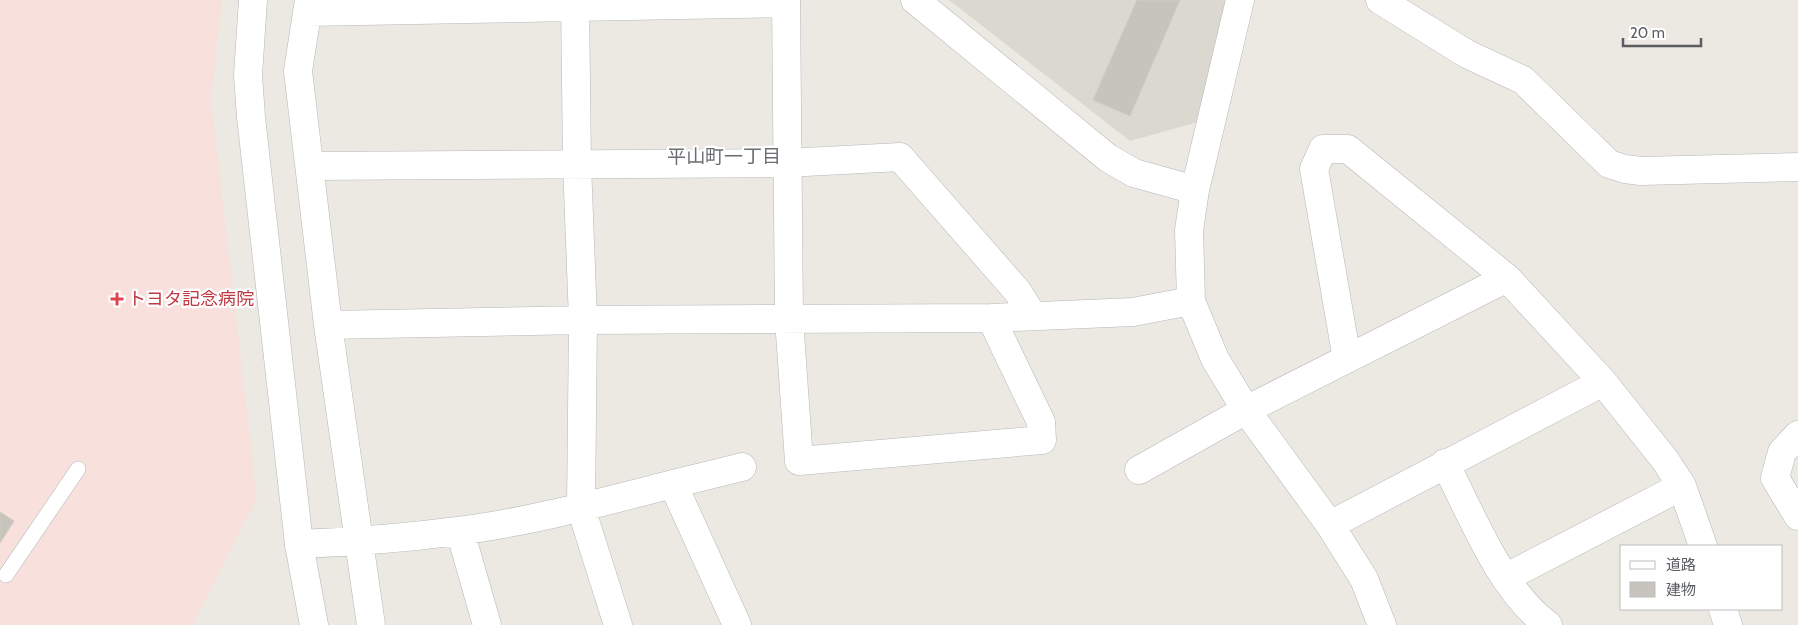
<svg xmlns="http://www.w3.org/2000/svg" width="1798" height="625" font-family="Cabin,'Noto Sans JP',sans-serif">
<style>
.education{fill:#dbd8cf}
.medical{fill:#f8e0dd}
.building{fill:#c7c4be;stroke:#cfcbc0}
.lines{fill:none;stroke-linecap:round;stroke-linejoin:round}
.lane-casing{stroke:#b4b7bb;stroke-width:16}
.street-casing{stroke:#b4b7bb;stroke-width:29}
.secondary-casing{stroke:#b3b6bb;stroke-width:29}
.lane{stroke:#fff;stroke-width:15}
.street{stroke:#fff;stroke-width:28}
.secondary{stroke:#fff;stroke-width:28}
.health-dot{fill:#e0444e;stroke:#fff;stroke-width:2}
.labels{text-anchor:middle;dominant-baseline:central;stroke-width:4.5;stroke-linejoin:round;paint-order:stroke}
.health-label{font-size:18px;fill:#be3a42;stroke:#fff;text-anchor:start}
.neighbourhood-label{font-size:19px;fill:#6b6f73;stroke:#fff}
</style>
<rect width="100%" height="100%" fill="#ebe9e1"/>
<path class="education" d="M 949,0 L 1228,0 L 1198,122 L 1130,141 Z"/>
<path class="medical" d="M 0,0 L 222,0 L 211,99 L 257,499 L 192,625 L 0,625 Z"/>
<path class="building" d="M 1137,0 L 1180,0 L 1130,116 L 1093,100 Z
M 0,512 L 14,521 L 0,543 Z"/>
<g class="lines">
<defs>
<path id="lane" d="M 6,575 L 78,469"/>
<path id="street" d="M 309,0 L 298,71 L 328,325 L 371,625
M 575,0 L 577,164 L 583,320 L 581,508 L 618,625
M 786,0 L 789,319 L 799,461 L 1042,440 L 1041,422 L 991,318
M 915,0 L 1108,158 L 1134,173 L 1195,190
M 1240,0 L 1195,190 L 1189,230 L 1191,301 L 1215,359 L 1246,410 L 1330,525 L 1364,579 L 1382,625
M 1380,0 L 1467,54 L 1523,80 L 1609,164 L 1625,169 L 1641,171 L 1798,167
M 308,12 L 786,3
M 310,166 L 786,163 L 900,157 L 1018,292 L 1032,315
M 328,325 L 583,320 L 991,318 L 1133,312 L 1191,301
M 1347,359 L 1314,169 L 1323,149 L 1348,149 L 1507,278
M 1603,382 L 1665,460 L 1682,486 L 1703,546
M 1798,435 L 1782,452 L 1775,478 L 1798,516
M 1445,463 C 1471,514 1501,591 1548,625
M 1139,470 L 1246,410 L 1507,278 L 1603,382 L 1330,525
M 673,484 L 742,467
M 460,531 L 487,625
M 299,544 C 352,542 405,538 458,531 C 530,522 602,502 673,484 L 737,625
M 1505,578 L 1682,486
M 1723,609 L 1728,625"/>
<path id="secondary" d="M 253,0 L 248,75 L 251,117 L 299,544 L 314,625"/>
</defs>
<use href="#lane" class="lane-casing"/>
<use href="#street" class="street-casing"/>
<use href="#secondary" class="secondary-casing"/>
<use href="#lane" class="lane"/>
<use href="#street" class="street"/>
<use href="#secondary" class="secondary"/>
</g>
<path class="health-dot" d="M114.5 291.5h5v5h5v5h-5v5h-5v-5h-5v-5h5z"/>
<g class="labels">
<g class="health-label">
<text x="128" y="299">トヨタ記念病院</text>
</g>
<g class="neighbourhood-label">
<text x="724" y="156">平山町一丁目</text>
</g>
</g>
<rect x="1620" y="545" width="162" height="65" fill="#ffffff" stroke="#bdbec0"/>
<rect x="1630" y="561" width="25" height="8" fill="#ffffff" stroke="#bdbec0"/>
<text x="1666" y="570" font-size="15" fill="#5a5d61">道路</text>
<rect x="1630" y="582" width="25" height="15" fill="#c7c4be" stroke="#bdbec0"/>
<text x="1666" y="595" font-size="15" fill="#5a5d61">建物</text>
<path d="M1623 38v8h78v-8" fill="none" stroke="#5a5d61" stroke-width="2.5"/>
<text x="1630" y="38" font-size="15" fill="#5a5d61" stroke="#ffffff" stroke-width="4" paint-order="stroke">20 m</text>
</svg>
